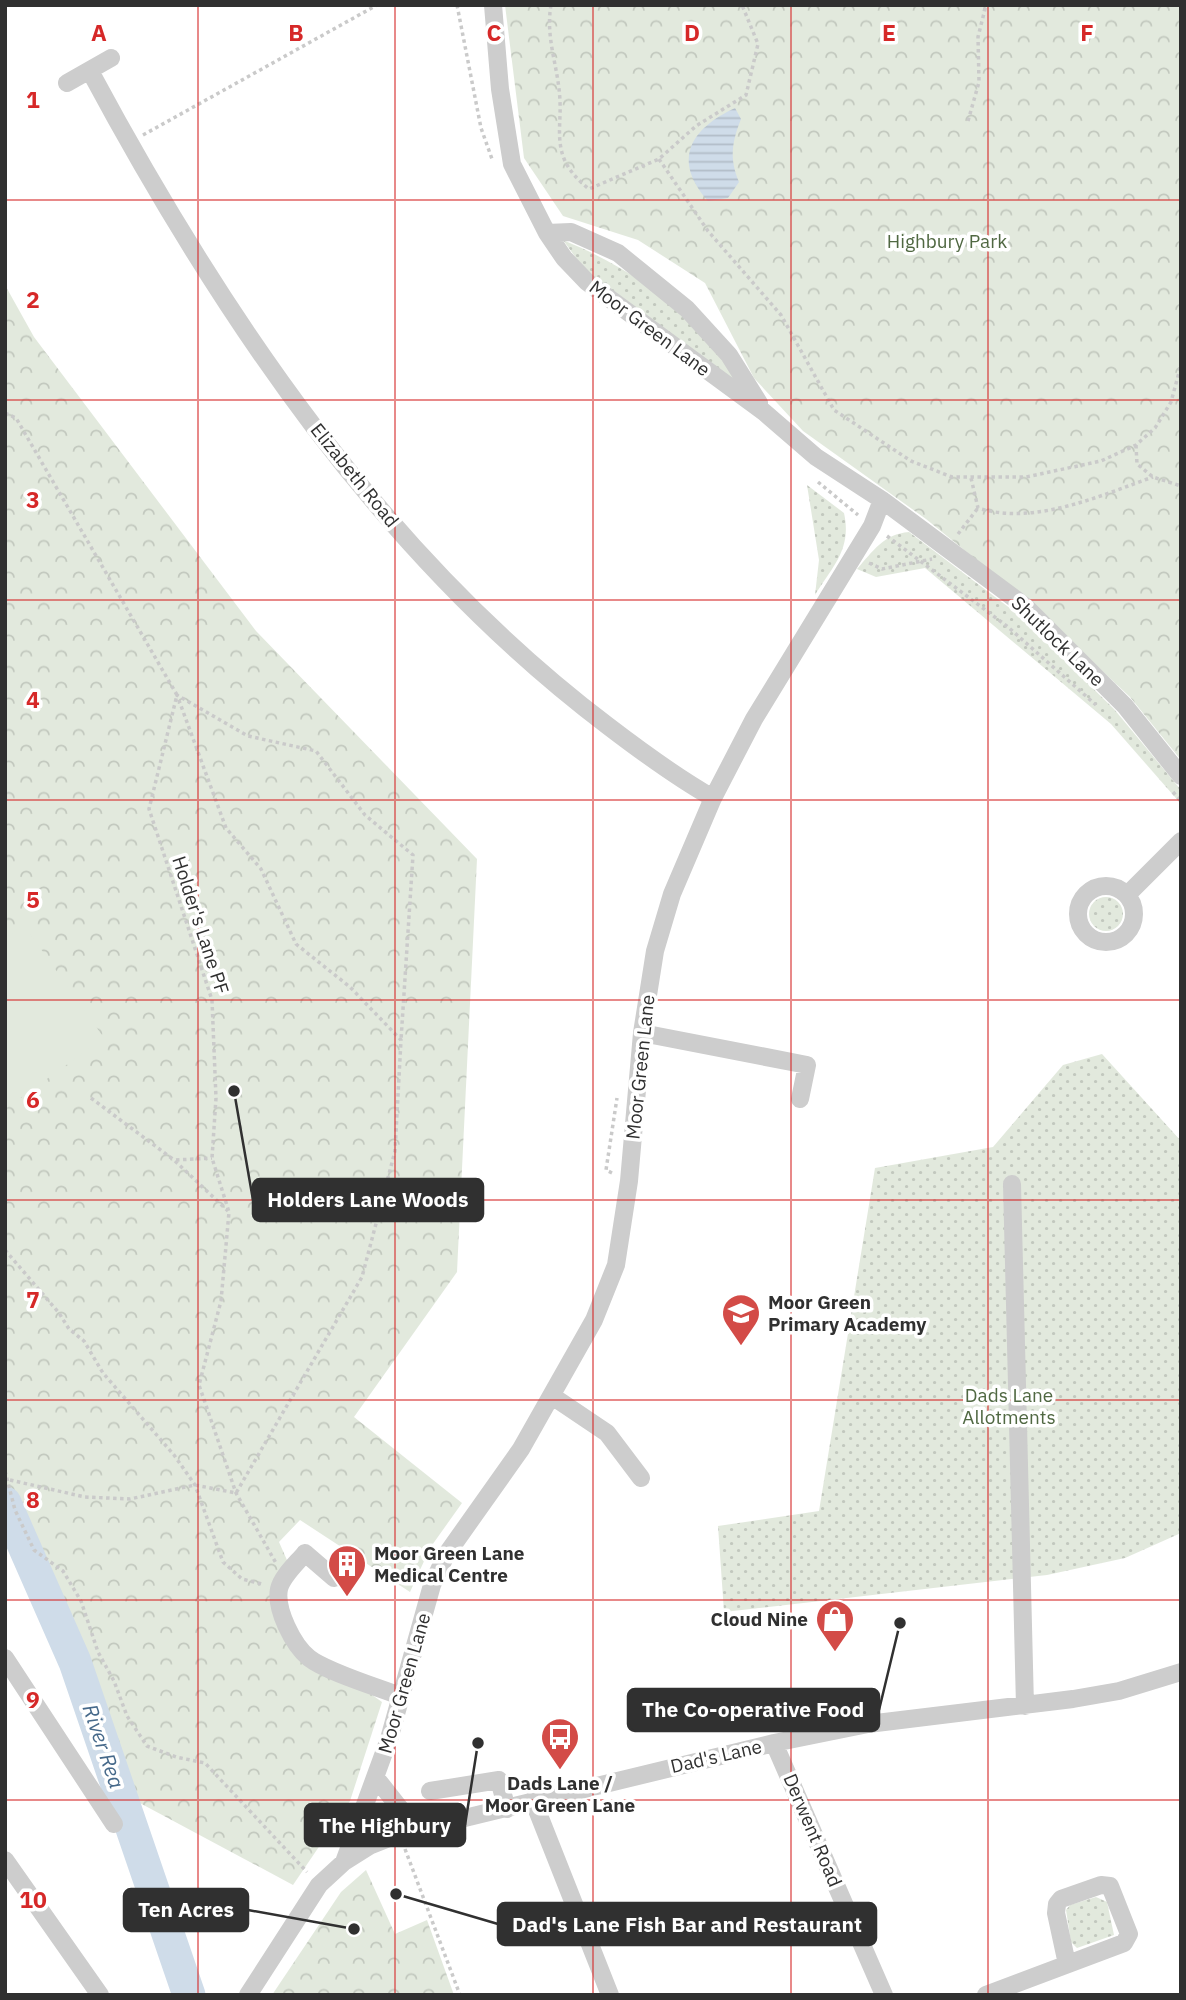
<svg xmlns="http://www.w3.org/2000/svg" width="1186" height="2000" font-family="'IBM Plex Sans',sans-serif">
<style>
.grass{fill:url(#grass-dots)}
.forest{fill:url(#forest-crowns)}
.pitch{fill:#e2e9dd}
.water{fill:url(#water-rules)}
.lines{fill:none;stroke-linecap:round;stroke-linejoin:round}
.river{stroke:#cfdce9;stroke-width:33}
.path{stroke:#cacaca;stroke-width:3.5;stroke-dasharray:3.5 3.5;stroke-linecap:butt}
.minor{stroke:#cdcdcd;stroke-width:18}
.grid{fill:none;stroke:#d62828;stroke-width:2;stroke-opacity:0.55}
.labels{text-anchor:middle;dominant-baseline:central;stroke-width:7;stroke-linejoin:round;paint-order:stroke}
.park-label{font-size:19px;fill:#506842;stroke:#fff}
.street-label{font-size:19px;fill:#303030;stroke:#fff}
.poi-label{font-size:19px;font-weight:bold;fill:#303030;stroke:#fff;text-anchor:start}
.water-label{font-size:21px;font-style:italic;fill:#46698a;stroke:#fff}
.grid-label{font-size:23px;text-anchor:middle;font-weight:bold;fill:#d62828;stroke:#fff;stroke-width:7;stroke-linejoin:round;paint-order:stroke}
.leader{fill:none;stroke:#303030;stroke-width:2.5}
.callout-dot{fill:#303030;stroke:#fff;stroke-width:2.5}
.callout{fill:#303030;stroke:#303030;stroke-width:2.5}
.callout-label{font-size:21px;text-anchor:middle;font-weight:bold;fill:#fff}
</style>
<defs>
<pattern id="grass-dots" width="8" height="8" patternUnits="userSpaceOnUse" patternTransform="scale(1.75)"><rect width="8" height="8" fill="#e2e9dd"/><path d="M2 2h.1M6 6h.1" fill="none" stroke="#c2c8be" stroke-width="1.8" stroke-linecap="round"/></pattern>
<pattern id="forest-crowns" width="20" height="18" patternUnits="userSpaceOnUse" patternTransform="scale(1.75)"><rect width="20" height="18" fill="#e2e9dd"/><path d="M2 6a3 3 0 1 1 6 0M12 15a3 3 0 1 1 6 0" fill="none" stroke="#c2c8be"/></pattern>
<pattern id="water-rules" width="6" height="5" patternUnits="userSpaceOnUse" patternTransform="scale(1.75)"><rect width="6" height="5" fill="#cfdce9"/><path d="M0 2.5h6" fill="none" stroke="#b2bdc8"/></pattern>
</defs>
<rect width="100%" height="100%" fill="#fff"/>
<path class="grass" d="M 563,240 C 650,276 700,321 752,400 L 592,280 Z
M 807,485 L 844,513 C 852,549 833,566 815,595 L 819,560 Z
M 909,532 L 1015,612 L 1114,709 L 1181,790 L 1181,804 L 1111,724 L 925,568 L 876,577 L 857,569 C 873,551 884,534 909,532 Z
M1089 914a17 17 0 1 1 34 0a17 17 0 1 1-34 0Z
M 1102,1054 L 1181,1141 L 1181,1533 L 1125,1558 L 1047,1575 L 724,1612 L 718,1526 L 819,1511 L 875,1168 L 993,1147 L 1063,1065 Z
M 1096,1897 L 1107,1902 L 1114,1935 L 1077,1948 L 1071,1942 L 1066,1910 L 1070,1905 Z"/>
<path class="forest" d="M 505,5 L 1181,5 L 1181,760 L 1130,697 L 1032,605 L 926,519 L 803,431 L 754,378 L 705,283 L 638,240 L 563,216 L 524,158 Z
M 5,285 L 34,337 L 256,631 L 477,859 L 457,1272 L 354,1417 L 462,1503 L 430,1548 L 410,1592 L 300,1520 L 279,1542 L 290,1567 L 272,1592 L 284,1632 L 382,1702 L 350,1801 L 293,1885 L 123,1794 L 75,1662 L 5,1503 Z
M 366,1870 L 395,1934 L 427,1920 L 454,1995 L 272,1995 L 341,1892 Z"/>
<path class="pitch" d="M 24,925 L 104,1038 L 5,1109 L 5,938 Z"/>
<path class="water" d="M 735,108 L 741,119 C 732,142 729,158 739,182 L 728,198 L 708,201 C 672,160 690,129 735,108 Z"/>
<g class="lines">
<path class="river" d="M 5,1503 L 75,1662 L 189,1995"/>
<path class="path" d="M 457,5 L 481,128 L 492,159
M 551,5 C 545,39 559,68 560,102 C 561,122 556,141 565,161 C 571,173 579,181 589,189 L 659,159 L 696,126 L 746,95 L 758,44 L 742,5
M 968,121 L 979,82 L 978,37 L 986,5
M 143,135 L 377,5
M 659,159 L 708,231 L 781,315 L 834,410 L 911,461 L 952,477 L 1026,477 L 1101,461 L 1136,445 L 1155,428 L 1171,402 L 1181,365
M 5,413 L 16,418 L 177,695 L 149,809 L 212,1000 L 216,1098 L 212,1158 L 229,1212 L 221,1301 L 199,1385 L 236,1493 L 276,1563
M 1136,445 L 1137,464 L 1153,477 L 1181,486
M 971,478 L 978,508 C 1034,526 1099,496 1153,477
M 818,482 L 858,515
M 958,534 L 978,508
M 887,536 L 1008,627 L 1096,705
M 869,563 L 882,569 L 932,559
M 1173,792 L 1181,801
M 91,1098 L 174,1160 L 228,1211
M 176,1160 L 212,1158
M 612,1173 L 606,1170 L 617,1098
M 5,1250 L 59,1313 L 69,1329 L 84,1341 L 103,1373 L 174,1455 L 195,1485 L 223,1562 L 242,1579 L 262,1584
M 5,1471 L 15,1510 L 34,1550 L 63,1571 L 81,1601 L 98,1652 L 114,1681 L 127,1716 L 147,1746 L 176,1757 L 205,1763 L 307,1872
M 10,1480 L 85,1497 L 130,1499 L 195,1485 L 236,1493 L 362,1277 L 395,1151 L 401,1040 L 350,987 L 296,944 L 261,869 L 226,828 L 177,695 L 248,736 L 316,751 L 365,815 L 413,855 L 401,1040
M 405,1849 L 460,1995"/>
<path class="minor" d="M 493,5 L 500,89 L 512,164 L 547,233 L 564,258 L 587,282 L 764,412 L 816,457 L 882,500 L 1026,607 L 1125,706 L 1181,776
M 90,71 C 222,317 383,556 608,726 C 642,752 676,777 713,798
M 67,83 L 111,58
M 547,233 L 571,232 L 618,253 L 687,309 L 729,355 L 759,403
M1078 914a28 28 0 1 1 56 0a28 28 0 1 1-56 0Z
M 1127,895 L 1181,841
M 642,1033 L 807,1065 L 800,1099
M 1012,1184 L 1025,1706
M 552,1396 L 607,1433 L 641,1478
M 334,1578 L 305,1553 C 297,1563 282,1576 279,1589 C 275,1609 293,1645 309,1658 C 327,1672 377,1687 400,1696
M 5,1658 L 114,1824
M 774,1743 L 884,1995
M 376,1778 L 417,1830
M 430,1791 L 499,1780 L 507,1809
M 533,1800 L 610,1995
M 5,1860 L 100,1995
M 344,1862 L 371,1845 L 399,1834 L 774,1743 L 868,1724 L 1073,1699 L 1119,1691 L 1181,1672
M 248,1995 L 319,1885 L 344,1862 L 389,1739 L 432,1585 L 446,1555 L 521,1449 L 594,1320 L 616,1265 L 629,1181 L 642,1033 L 655,951 L 672,894 L 713,798 L 754,719 L 872,526 L 882,500
M 986,1995 L 1124,1943 L 1129,1934 L 1110,1886 L 1101,1885 L 1061,1899 L 1057,1904 L 1056,1913 L 1067,1964"/>
</g>
<path class="grid" d="M 198,5 L 198,1995M 395,5 L 395,1995M 593,5 L 593,1995M 791,5 L 791,1995M 988,5 L 988,1995M 5,200 L 1181,200M 5,400 L 1181,400M 5,600 L 1181,600M 5,800 L 1181,800M 5,1000 L 1181,1000M 5,1200 L 1181,1200M 5,1400 L 1181,1400M 5,1600 L 1181,1600M 5,1800 L 1181,1800"/>
<defs>
<symbol id="school-pin" viewBox="-11 -11 22 30"><path d="M0 17L-7.5 6A9.5 9.5 0 1 1 7.5 6Z" fill="#d34b47" stroke="#fff"/><path d="M0-5L7-2L0 1L-7-2ZM-4 1L0 2.5L4 1V4Q0 6-4 4Z" fill="#fff"/></symbol>
<symbol id="building-pin" viewBox="-11 -11 22 30"><path d="M0 17L-7.5 6A9.5 9.5 0 1 1 7.5 6Z" fill="#d34b47" stroke="#fff"/><path d="M-4-6H4V6H1V3H-1V6H-4ZM-2.5-4.3h1.7v1.8h-1.7ZM.8-4.3h1.7v1.8H.8ZM-2.5-1h1.7V.8h-1.7ZM.8-1h1.7V.8H.8Z" fill="#fff"/></symbol>
<symbol id="shop-pin" viewBox="-11 -11 22 30"><path d="M0 17L-7.5 6A9.5 9.5 0 1 1 7.5 6Z" fill="#d34b47" stroke="#fff"/><path d="M-5-2.5h2.3a2.7 3.5 0 0 1 5.4 0H5L5.5 6h-11ZM-1.5-2.5h3a1.5 2.3 0 0 0-3 0Z" fill="#fff"/></symbol>
<symbol id="bus-pin" viewBox="-11 -11 22 30"><path d="M0 17L-7.5 6A9.5 9.5 0 1 1 7.5 6Z" fill="#d34b47" stroke="#fff"/><path d="M-5-6H5V4H4V6H2V4H-2V6H-4V4H-5ZM-3.5-4V0h7V-4ZM-3.5 1.2v1.5H-2V1.2ZM2 1.2v1.5H3.5V1.2Z" fill="#fff"/></symbol>
</defs>
<g fill-rule="evenodd">
<use href="#school-pin" x="719" y="1291" width="44" height="60"/>
<use href="#building-pin" x="325" y="1542" width="44" height="60"/>
<use href="#shop-pin" x="813" y="1597" width="44" height="60"/>
<use href="#bus-pin" x="538" y="1715" width="44" height="60"/>
</g>
<g class="labels">
<g class="park-label">
<text x="947" y="241">Highbury Park</text>
<text x="1009" y="1395">Dads Lane<tspan x="1009" dy="22">Allotments</tspan></text>
</g>
<g class="street-label">
<text transform="translate(650 328) rotate(37)">Moor Green Lane</text>
<text transform="translate(355 475) rotate(51)">Elizabeth Road</text>
<text transform="translate(1058 641) rotate(44)">Shutlock Lane</text>
<text transform="translate(201 925) rotate(72)">Holder's Lane PF</text>
<text transform="translate(640 1067) rotate(-84)">Moor Green Lane</text>
<text transform="translate(404 1683) rotate(-74)">Moor Green Lane</text>
<text transform="translate(716 1756) rotate(-13)">Dad's Lane</text>
<text transform="translate(813 1830) rotate(67)">Derwent Road</text>
</g>
<g class="poi-label">
<text x="768" y="1302">Moor Green<tspan x="768" dy="22">Primary Academy</tspan></text>
<text x="374" y="1553">Moor Green Lane<tspan x="374" dy="22">Medical Centre</tspan></text>
<text x="808" y="1619" text-anchor="end">Cloud Nine</text>
<text x="560" y="1783" text-anchor="middle">Dads Lane /<tspan x="560" dy="22">Moor Green Lane</tspan></text>
</g>
<g class="water-label">
<text transform="translate(104 1746) rotate(71)">River Rea</text>
</g>
</g>
<g class="grid-label">
<text x="99" y="41">A</text>
<text x="296" y="41">B</text>
<text x="494" y="41">C</text>
<text x="692" y="41">D</text>
<text x="889" y="41">E</text>
<text x="1087" y="41">F</text>
<text x="33" y="108">1</text>
<text x="33" y="308">2</text>
<text x="33" y="508">3</text>
<text x="33" y="708">4</text>
<text x="33" y="908">5</text>
<text x="33" y="1108">6</text>
<text x="33" y="1308">7</text>
<text x="33" y="1508">8</text>
<text x="33" y="1708">9</text>
<text x="33" y="1908">10</text>
</g>
<path class="leader" d="M234 1091L253 1200M900 1623L879 1710M478 1743L465 1825M354 1929L248 1910M396 1894L498 1924"/>
<g class="callout-dot">
<circle cx="234" cy="1091" r="7"/>
<circle cx="900" cy="1623" r="7"/>
<circle cx="478" cy="1743" r="7"/>
<circle cx="354" cy="1929" r="7"/>
<circle cx="396" cy="1894" r="7"/>
</g>
<g class="callout">
<rect x="253" y="1179" width="230" height="42" rx="7"/>
<rect x="628" y="1689" width="251" height="42" rx="7"/>
<rect x="305" y="1804" width="160" height="42" rx="7"/>
<rect x="124" y="1889" width="124" height="42" rx="7"/>
<rect x="498" y="1903" width="378" height="42" rx="7"/>
</g>
<g class="callout-label">
<text x="368" y="1207">Holders Lane Woods</text>
<text x="753" y="1717">The Co-operative Food</text>
<text x="385" y="1833">The Highbury</text>
<text x="186" y="1917">Ten Acres</text>
<text x="687" y="1932">Dad's Lane Fish Bar and Restaurant</text>
</g>
<rect width="1186" height="2000" fill="none" stroke="#303030" stroke-width="14"/>
</svg>
